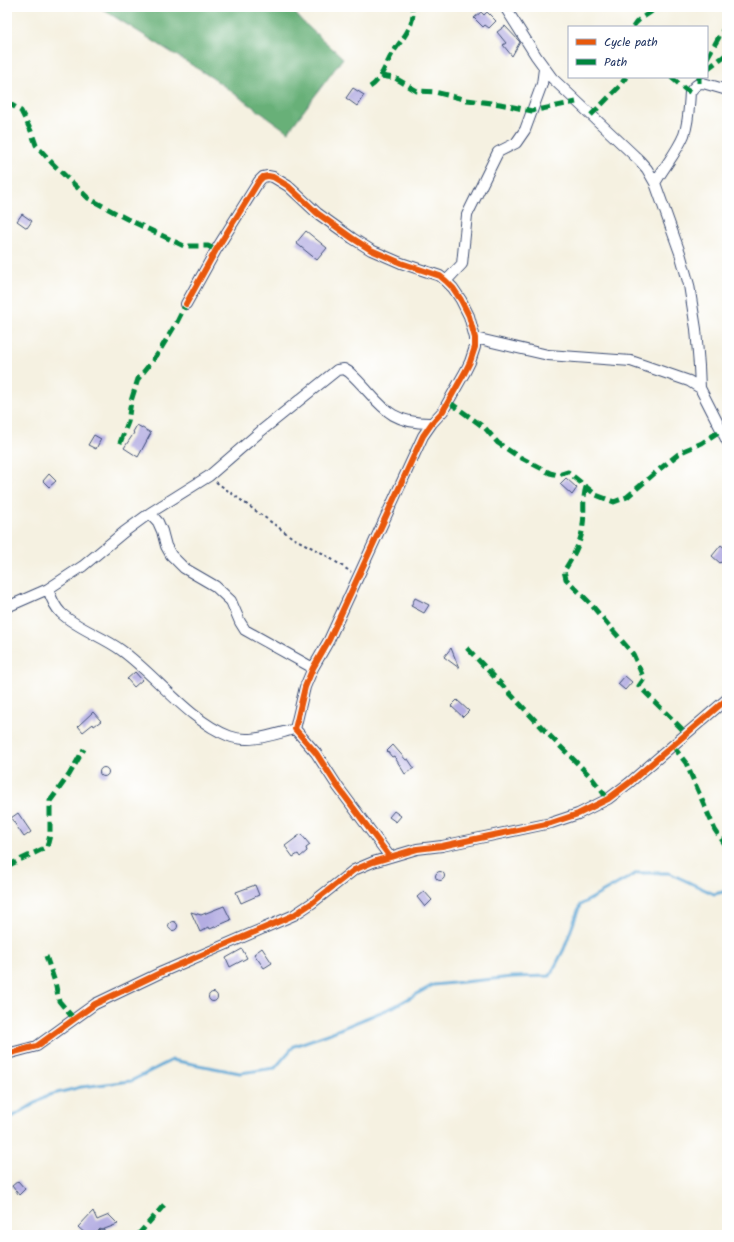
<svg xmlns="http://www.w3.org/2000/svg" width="734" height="1242" font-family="Kalam,sans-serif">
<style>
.forest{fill:#68b078;stroke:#42706b}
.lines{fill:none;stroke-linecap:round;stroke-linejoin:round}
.stream{stroke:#5ca6d4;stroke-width:3}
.building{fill:#b4ade2}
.minor-casing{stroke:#3c4c72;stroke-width:12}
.path{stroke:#3c4c72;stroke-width:2;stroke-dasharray:3 3;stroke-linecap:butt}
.minor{stroke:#fff;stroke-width:10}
.quiet{stroke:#00873e;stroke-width:5;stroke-dasharray:10 5;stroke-linecap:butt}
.cycleway-casing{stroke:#fff;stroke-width:8}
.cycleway{stroke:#e8590c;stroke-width:6}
</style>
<rect width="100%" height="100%" fill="#fff"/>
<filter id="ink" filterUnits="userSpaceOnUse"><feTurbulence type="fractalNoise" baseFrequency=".025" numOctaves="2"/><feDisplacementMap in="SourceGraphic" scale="8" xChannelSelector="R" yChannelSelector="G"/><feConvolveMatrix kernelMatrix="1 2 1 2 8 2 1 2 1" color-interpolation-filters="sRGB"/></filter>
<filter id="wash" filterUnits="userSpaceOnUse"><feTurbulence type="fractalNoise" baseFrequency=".012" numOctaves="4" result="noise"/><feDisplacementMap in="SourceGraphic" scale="16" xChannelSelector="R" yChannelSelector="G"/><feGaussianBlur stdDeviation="0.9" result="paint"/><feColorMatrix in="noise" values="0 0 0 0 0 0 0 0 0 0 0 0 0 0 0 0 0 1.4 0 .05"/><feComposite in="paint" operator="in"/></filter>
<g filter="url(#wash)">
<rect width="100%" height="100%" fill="#f5f1e1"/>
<path class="forest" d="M 99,7 L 290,7 L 302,21 L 343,58 L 288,132 L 214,79 Z"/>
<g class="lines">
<path class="stream" d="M 7,1120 L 49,1095 L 81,1087 L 131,1081 L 172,1060 L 240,1073 L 275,1068 L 294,1046 L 328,1034 L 393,1007 L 433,985 L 513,977 L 550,976 L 564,949 L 580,905 L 637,873 L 669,873 L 714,894 L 727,891"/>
</g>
<g id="blocks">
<path class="building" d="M 481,12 L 484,15 L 487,12 L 496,21 L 489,28 L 485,25 L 483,27 L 474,18 Z
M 505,26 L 520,42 L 512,56 L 503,45 L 506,43 L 497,32 Z
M 353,88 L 364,95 L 357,106 L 346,98 Z
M 22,214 L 32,221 L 27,228 L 17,221 Z
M 306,231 L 327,248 L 317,260 L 296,243 Z
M 137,425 L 151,433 L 138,457 L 124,448 L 134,433 L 133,432 Z
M 94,435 L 101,439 L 96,449 L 88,445 Z
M 49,474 L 56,481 L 49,487 L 43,481 Z
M 566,478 L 577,488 L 572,495 L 560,484 Z
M 721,545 L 727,550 L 727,556 L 720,563 L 712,556 Z
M 415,598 L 429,605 L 424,613 L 411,606 Z
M 451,648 L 459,668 L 444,657 Z
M 135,672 L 142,680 L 134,687 L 127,679 Z
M 625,676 L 632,682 L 625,690 L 618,684 Z
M 457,700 L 469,711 L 463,717 L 451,706 Z
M 93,712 L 101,721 L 94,726 L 93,724 L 83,732 L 78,726 Z
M 393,745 L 406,760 L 408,759 L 414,768 L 405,774 L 394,756 L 392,757 L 387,751 Z
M99.5 772a4.5 4.5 0 1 1 9 0a4.5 4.5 0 1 1-9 0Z
M 394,811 L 401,816 L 396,822 L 389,817 Z
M 18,813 L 31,832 L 24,837 L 11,818 Z
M 301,834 L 310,845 L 306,848 L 307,851 L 300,857 L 298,854 L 293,857 L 285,846 Z
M435.5 876a4.5 4.5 0 1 1 9 0a4.5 4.5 0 1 1-9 0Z
M 255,885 L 259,895 L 241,903 L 236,892 Z
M 424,891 L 432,900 L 425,907 L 417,897 Z
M 224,906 L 231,920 L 210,929 L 209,927 L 200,932 L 191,912 L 201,915 Z
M168.5 926a4.5 4.5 0 1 1 9 0a4.5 4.5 0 1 1-9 0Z
M 262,948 L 272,963 L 264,968 L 254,954 Z
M 242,949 L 247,958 L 230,967 L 226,958 Z
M208.5 997a4.5 4.5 0 1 1 9 0a4.5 4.5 0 1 1-9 0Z
M 18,1181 L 25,1189 L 19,1195 L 12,1186 Z
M 93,1211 L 97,1220 L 109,1215 L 118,1224 L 102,1230 L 100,1229 L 94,1235 L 87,1235 L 78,1227 Z"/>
</g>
</g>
<g filter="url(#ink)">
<use href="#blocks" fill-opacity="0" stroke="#3c4c72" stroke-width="1"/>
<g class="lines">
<defs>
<path id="minor" d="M 505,7 L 536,56 L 552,78 L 639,160 L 647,169 L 655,183 L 680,253 L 689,285 L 696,329 L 699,366 L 700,388 L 727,441
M 655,183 C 664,167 677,152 684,135 C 689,121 689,106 690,92 C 694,87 697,83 703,83 L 727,90
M 446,281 L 462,264 L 467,215 L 498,152 L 516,143 L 525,130 L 542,84 L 544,69
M 186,304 L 216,250 L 259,181 L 263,177 L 268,176 L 273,177 L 288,186 L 317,213 L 352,238 L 371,250 L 401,263 L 440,276 L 446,281 L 453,288 L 461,300 L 469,316 L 475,338 L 475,347 L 470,362 L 465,372 L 443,411 L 432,423 L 423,436 L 329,640 L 313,668 L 305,687 L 295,729 L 316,753 L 338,787 L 390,857
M 475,338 L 548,355 L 631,361 L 689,381 L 700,388
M 150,513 L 158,522 L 162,531 L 166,546 L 171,555 L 184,568 L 215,586 L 231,601 L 240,622 L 245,630 L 313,668
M 48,589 L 83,566 L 124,532 L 150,513 L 209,476 L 261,431 L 337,370 L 344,369 L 349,372 C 380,400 384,424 432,423
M 7,607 L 48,589 C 51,598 55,607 61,613 C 78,629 102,636 121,650 C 156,675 188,720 229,736 C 250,744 274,734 295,729
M 7,1054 L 37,1046 L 95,1004 L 162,972 L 294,915 L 312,903 L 354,870 L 373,862 L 417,849 L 442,846 L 475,839 L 551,823 L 578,814 L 608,799 L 629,783 L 727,699"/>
</defs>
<use href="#minor" class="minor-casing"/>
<path class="path" d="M 216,482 L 293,538 L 324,554 L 351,572"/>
<use href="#minor" class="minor"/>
<path class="quiet" d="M 633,27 C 638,17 650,15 656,7
M 707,58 L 727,23
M 707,69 L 727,54
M 381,76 L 395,78 L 417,91 L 435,92 L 467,100 L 500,104 L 532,111 L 576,102
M 671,77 L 685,89 L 690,92
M 699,83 L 699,77
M 370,87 C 381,80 385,66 392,54 C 400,41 417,25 412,7
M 7,102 L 21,111 L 31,131 L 36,145 L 53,164 L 88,198 L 127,219 L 184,246 L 208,246 L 216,250
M 591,115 L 620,86 L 626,77
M 449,402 L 485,428 L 498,443 L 516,455 L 550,473 L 558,475 L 568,472 L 596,495 L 614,502 L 627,497 L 656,472 L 681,452 L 702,443 L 721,430
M 120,443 L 128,422 L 131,401 L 138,379 L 157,355 L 177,322 L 186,304
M 586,487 C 582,499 585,512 583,524 C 582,541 573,557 564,571 L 566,579 L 589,602 L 633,654 L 644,679 L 639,686 L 686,733
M 467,648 L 551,737 L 591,777 L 608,799
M 673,746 L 686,763 L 715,830 L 727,847
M 7,866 L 47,847 L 50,835 L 50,801 L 69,775 L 84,749
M 46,956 L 55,982 L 59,1001 L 74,1019
M 138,1235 L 164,1205"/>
<defs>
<path id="cycleway" d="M 186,304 L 216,250 L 259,181 L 263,177 L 268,176 L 273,177 L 288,186 L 317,213 L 352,238 L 371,250 L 401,263 L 440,276 L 446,281 L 453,288 L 461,300 L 469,316 L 475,338 L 475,347 L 470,362 L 465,372 L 443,411 L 432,423 L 423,436 L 329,640 L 313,668 L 305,687 L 295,729 L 316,753 L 338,787 L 390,857
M 7,1054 L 37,1046 L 95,1004 L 162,972 L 294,915 L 312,903 L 354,870 L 373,862 L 417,849 L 442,846 L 475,839 L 551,823 L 578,814 L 608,799 L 629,783 L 727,699"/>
</defs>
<use href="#cycleway" class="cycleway-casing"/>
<use href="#cycleway" class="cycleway"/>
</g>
</g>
<rect width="734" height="1242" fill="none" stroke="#fff" stroke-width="24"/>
<rect x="568" y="26" width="140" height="52" fill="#ffffff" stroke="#a4acbf"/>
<rect x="576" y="39" width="20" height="6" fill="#e8590c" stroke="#a4acbf"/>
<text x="604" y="46" font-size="12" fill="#1b2f5e">Cycle path</text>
<rect x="576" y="59" width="20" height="6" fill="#00873e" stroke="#a4acbf"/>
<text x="604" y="66" font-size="12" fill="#1b2f5e">Path</text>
</svg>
